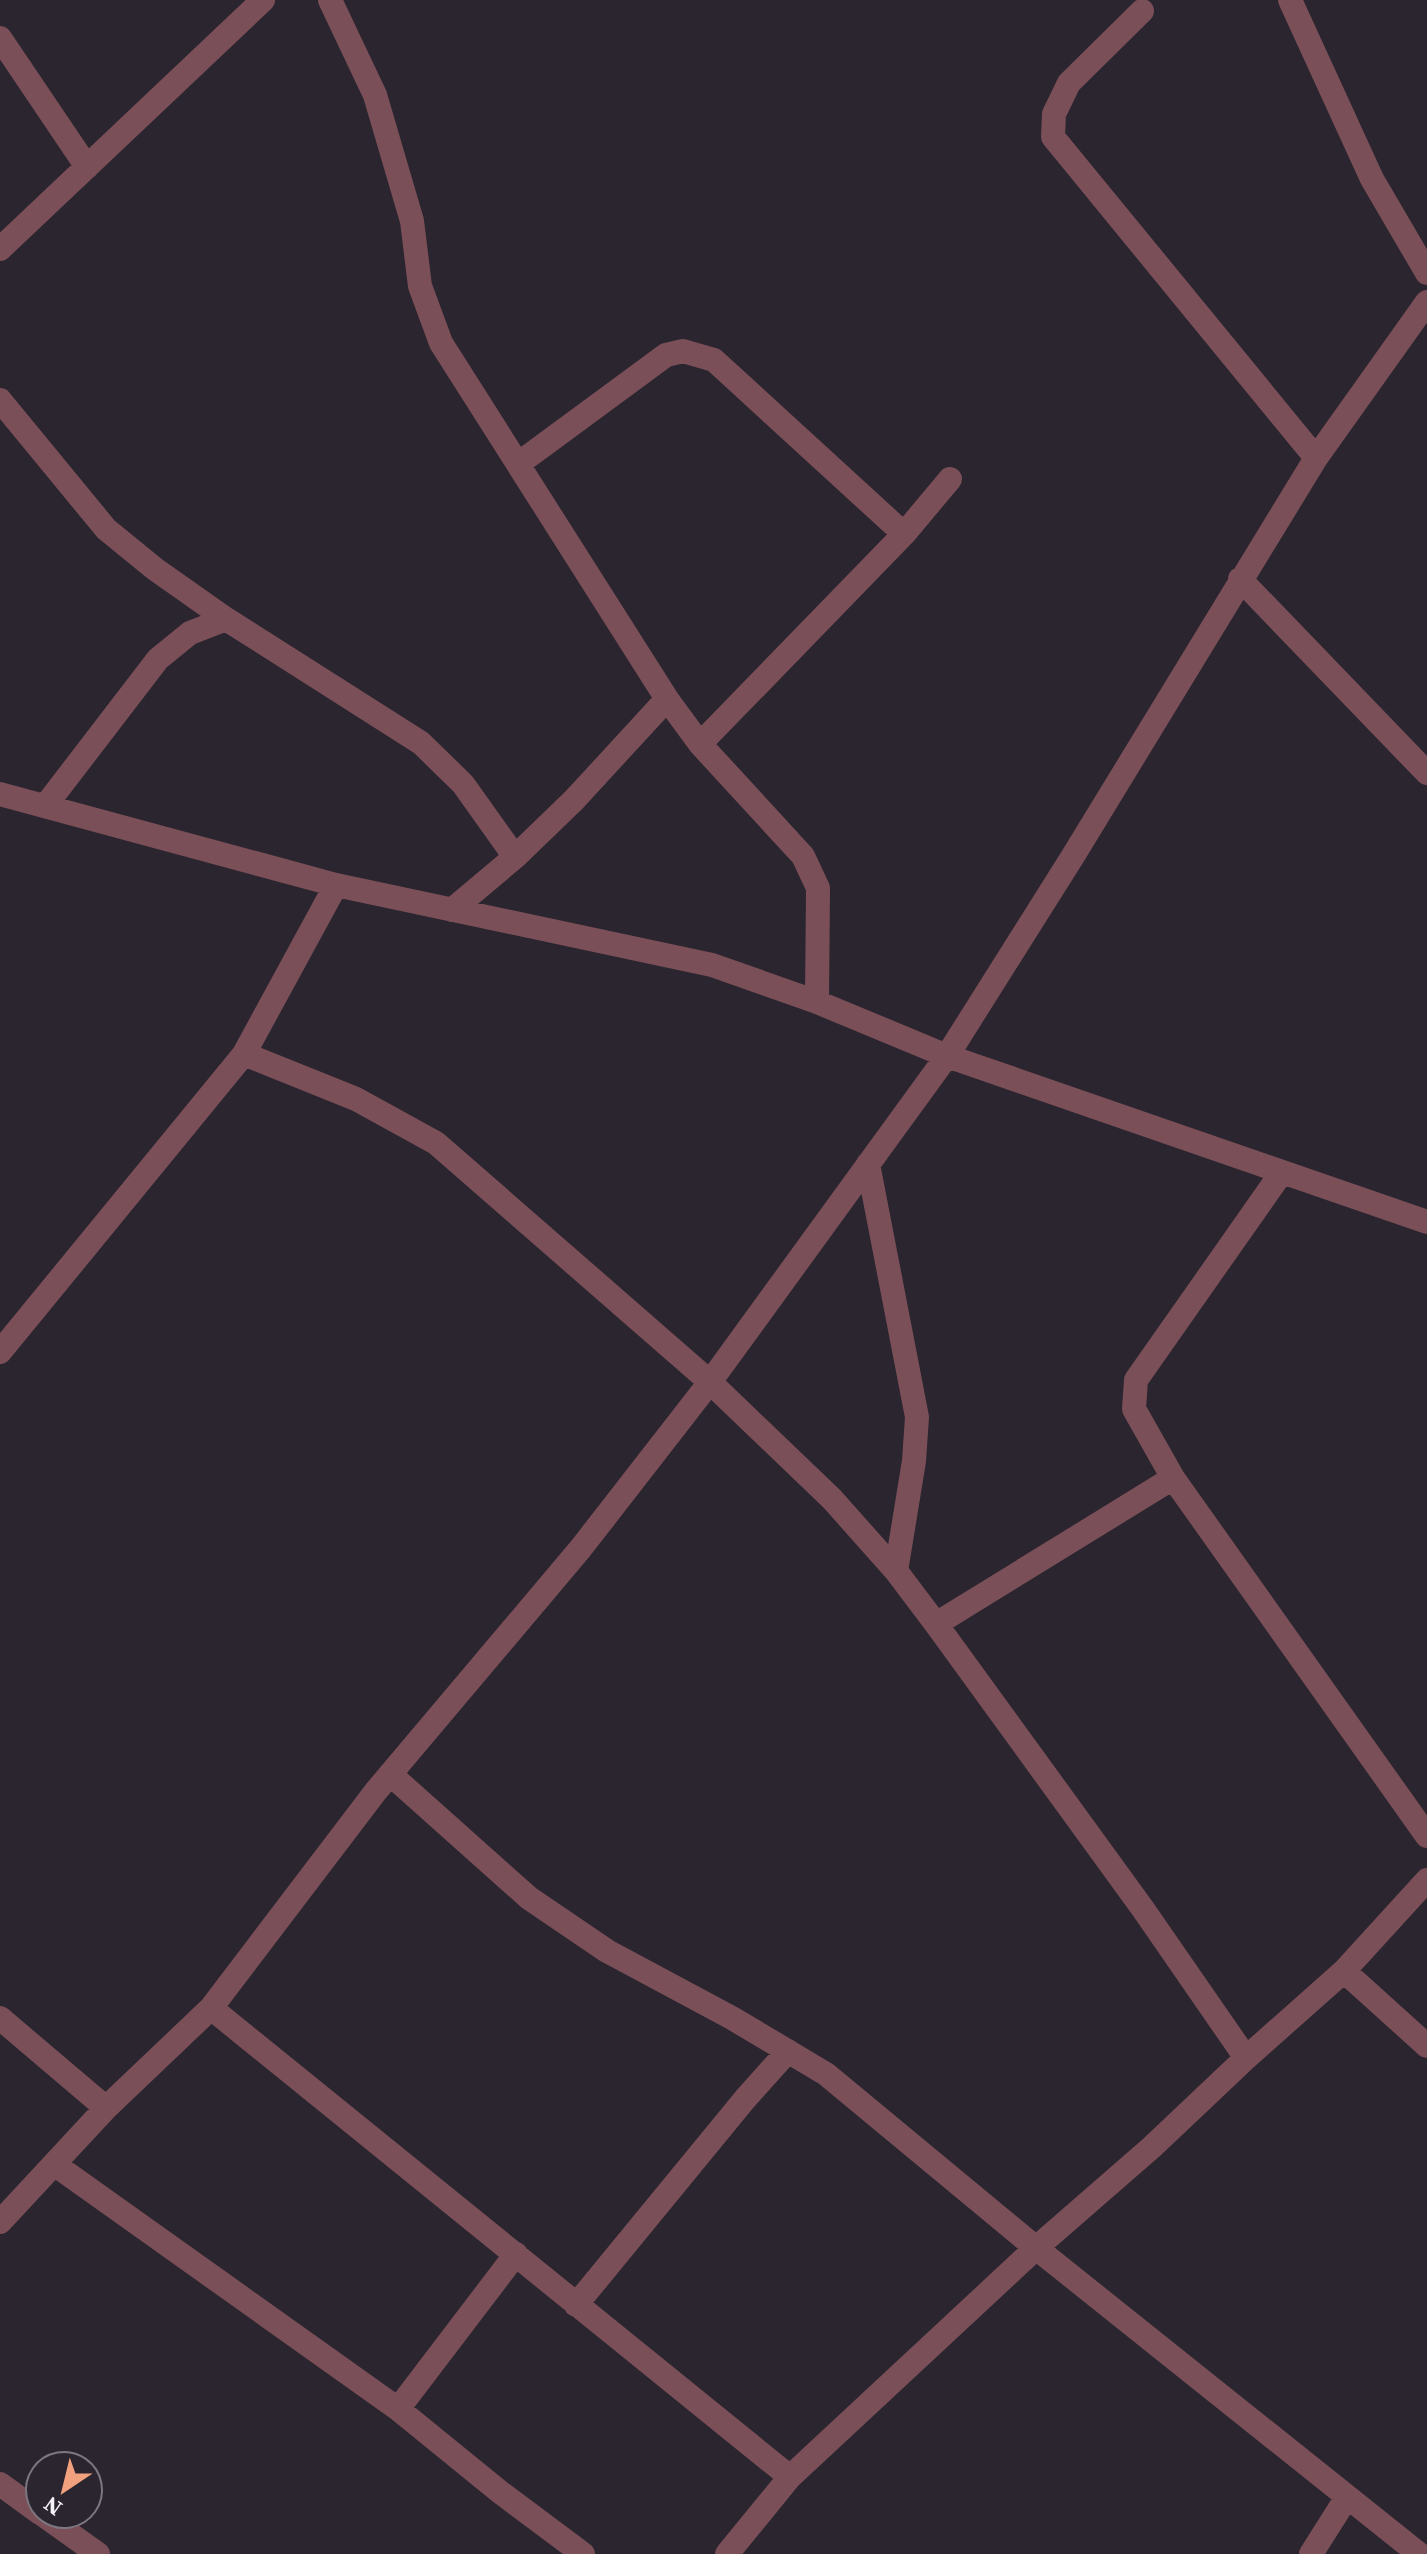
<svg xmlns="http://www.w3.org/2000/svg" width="1427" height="2554" font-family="'Source Serif 4',serif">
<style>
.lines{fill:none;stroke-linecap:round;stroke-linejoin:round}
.minor{stroke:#7b4f58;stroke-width:24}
</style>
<rect width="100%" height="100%" fill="#2a252f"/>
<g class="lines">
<path class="minor" d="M 330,0 L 375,95 L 412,221 L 420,286 L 441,343 L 667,699 L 700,744 L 803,856 L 818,888 L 817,1002
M 1290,0 L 1372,179 L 1427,273
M 1142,11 L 1069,83 L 1054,114 L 1053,137 L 1316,458
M 0,38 L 87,167
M 0,249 L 263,0
M 0,400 L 106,529 L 155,569 L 226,619 L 421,743 L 463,784 L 515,857
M 518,464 L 666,355 L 683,351 L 714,360 L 904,534
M 1240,579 L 1427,773
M 700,744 L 904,534 L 950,479
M 0,794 L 336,885 L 712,965 L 817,1002 L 947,1056 L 1427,1222
M 46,805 L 158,659 L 190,633 L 226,619
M 452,910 L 515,857 L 574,800 L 667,699
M 244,1054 L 356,1099 L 436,1143 L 710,1382 L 832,1499 L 896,1571 L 936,1624 L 1143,1909 L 1246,2058
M 868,1164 L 917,1417 L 914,1461 L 896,1571
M 1282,1172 L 1136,1380 L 1134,1409 L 1173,1478 L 1427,1836
M 0,1352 L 244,1054 L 336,885
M 936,1624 L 1173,1478
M 390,1774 L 529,1898 L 607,1951 L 732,2018 L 826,2074 L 1036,2248 L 1419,2554
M 1344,1971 L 1427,2046
M 211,2008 L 790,2477
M 0,2018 L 106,2108
M 54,2164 L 398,2409 L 500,2492 L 583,2554
M 0,2222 L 106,2108 L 211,2008 L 376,1791 L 581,1548 L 710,1382 L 947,1056 L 1073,856 L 1316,458 L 1427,302
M 576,2305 L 745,2099 L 788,2051
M 398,2409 L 516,2254
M 0,2484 L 40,2513
M 42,2514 L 98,2554
M 727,2554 L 790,2477 L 1036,2248 L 1152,2147 L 1246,2058 L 1344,1971 L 1427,1880
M 1311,2554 L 1347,2497"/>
</g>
<g transform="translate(64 2490) rotate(215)"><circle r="38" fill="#2a252f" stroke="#7c7780" stroke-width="2"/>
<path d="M0-6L14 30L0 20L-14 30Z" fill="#f2a17e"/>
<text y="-12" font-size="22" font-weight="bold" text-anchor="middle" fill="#f6f3fa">N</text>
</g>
</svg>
